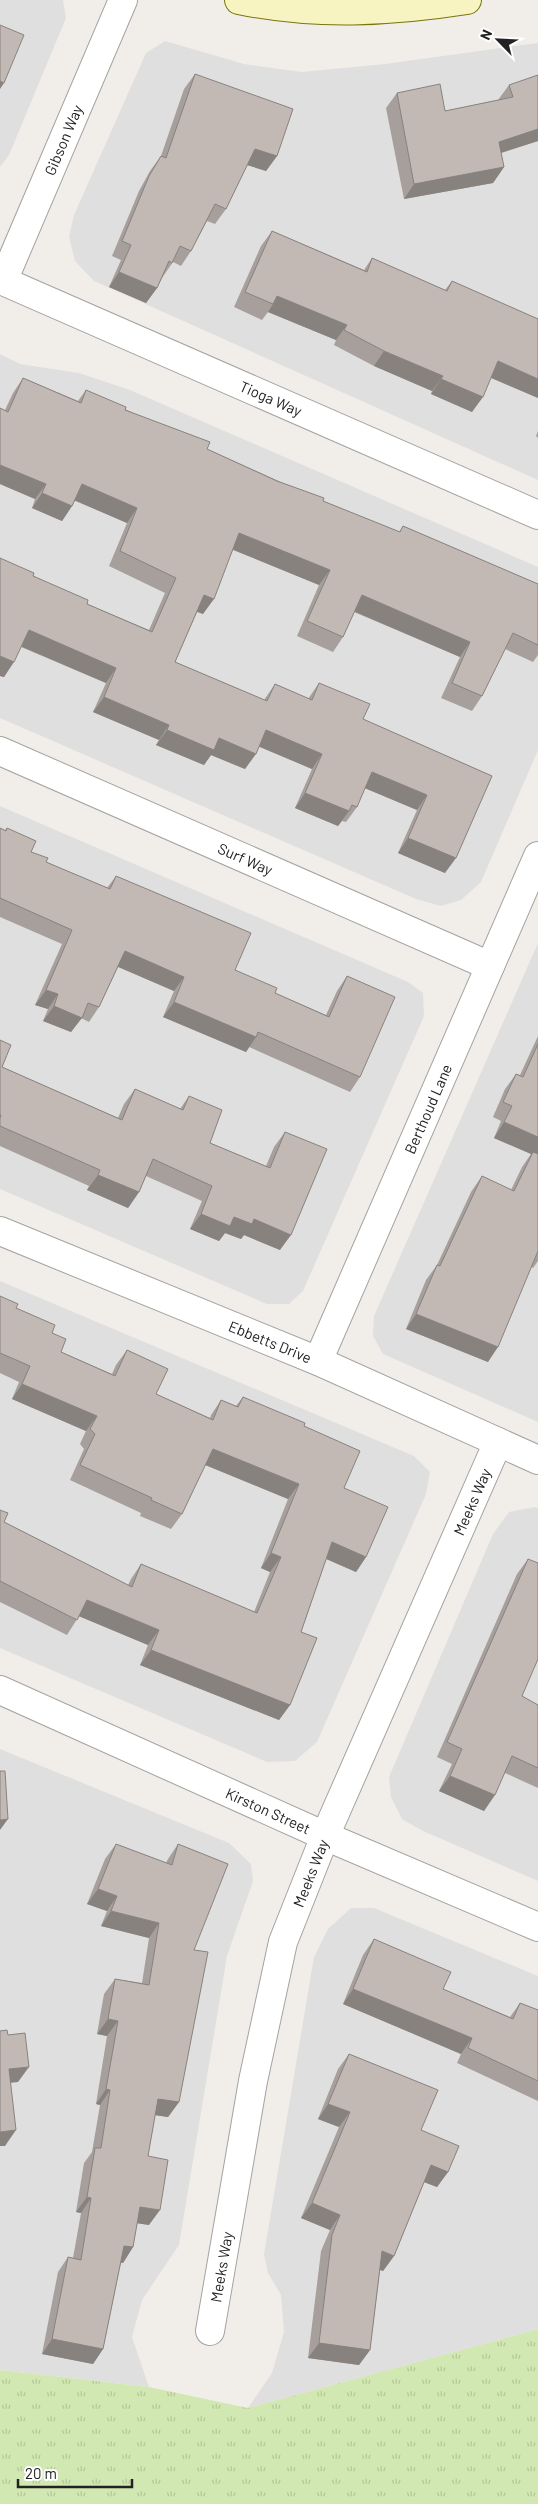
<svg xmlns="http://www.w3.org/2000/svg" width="538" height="2504" font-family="Barlow,sans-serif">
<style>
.residential{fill:#e0dfdf}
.grass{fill:url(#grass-tufts)}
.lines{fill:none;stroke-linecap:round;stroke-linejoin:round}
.minor-casing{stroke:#a3a3a3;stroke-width:30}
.secondary-casing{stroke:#76760b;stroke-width:30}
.minor{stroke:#fff;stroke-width:28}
.secondary{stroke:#f7f4c1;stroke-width:28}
.wall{fill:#a79f9c}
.shaded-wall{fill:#88827f}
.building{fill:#c2b9b5;stroke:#88827f}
.labels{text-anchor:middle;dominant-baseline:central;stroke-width:5;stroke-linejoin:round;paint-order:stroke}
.street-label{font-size:15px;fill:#222;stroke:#fff}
</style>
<defs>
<pattern id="grass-tufts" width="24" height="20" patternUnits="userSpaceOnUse" patternTransform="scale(1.25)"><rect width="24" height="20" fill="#d2e8b2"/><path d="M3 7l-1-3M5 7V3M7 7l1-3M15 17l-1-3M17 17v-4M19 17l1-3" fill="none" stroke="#b4c799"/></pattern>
</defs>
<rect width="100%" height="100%" fill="#f1eee9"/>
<path class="residential" d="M 0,0 L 63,0 L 66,18 L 9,155 L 0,167 Z
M 165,41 L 244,64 L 302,72 L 385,64 L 538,43 L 538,480 L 94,281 L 75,261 L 69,237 L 74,215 L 146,53 Z
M 0,354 L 20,364 L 79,373 L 130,390 L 538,567 L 538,750 L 481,882 L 461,900 L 441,906 L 416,899 L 0,718 Z
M 0,806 L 408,982 L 423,993 L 424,1016 L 303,1291 L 289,1304 L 267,1304 L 0,1189 Z
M 538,943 L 538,1422 L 383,1354 L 373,1336 L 374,1316 Z
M 0,1281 L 414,1456 L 430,1472 L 426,1494 L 317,1742 L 295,1761 L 267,1762 L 0,1648 Z
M 535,1507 L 538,1508 L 538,1881 L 423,1831 L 402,1819 L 391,1797 L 389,1777 L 493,1534 L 509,1512 Z
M 0,1749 L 229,1843 L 251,1864 L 253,1881 L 227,1956 L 179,2245 L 142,2300 L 132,2337 L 149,2387 L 0,2370 Z
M 351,1908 L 374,1908 L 538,1976 L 538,2329 L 248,2408 L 272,2373 L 284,2332 L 281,2295 L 268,2273 L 264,2254 L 314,1957 L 328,1929 Z"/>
<path class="grass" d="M 538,2329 L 538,2504 L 0,2504 L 0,2370 L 149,2387 L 248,2408 Z"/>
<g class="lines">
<defs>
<g id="minor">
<path id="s1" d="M 123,0 L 3,281 L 538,515"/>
<path id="s2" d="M 0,751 L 490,966"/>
<path id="s3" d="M 0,1231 L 318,1361 L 538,1460"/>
<path id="s4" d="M 318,1361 L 538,856"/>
<path id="s5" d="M 0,1690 L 325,1836 L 538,1927"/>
<path id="s6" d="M 210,2331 L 253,2081 L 283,1942 L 325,1836 L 498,1442"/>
</g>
<path id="secondary" d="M 239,0 C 315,16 391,12 467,0"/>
</defs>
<use href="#minor" class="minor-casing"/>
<use href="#secondary" class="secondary-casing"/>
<use href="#minor" class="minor"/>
<use href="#secondary" class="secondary"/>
</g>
<path class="wall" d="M 195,74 L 277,156 L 266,171 L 247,165 L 226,209 L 215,224 L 207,221 L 191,251 L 181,266 L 173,262 L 162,278 L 157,288 L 146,303 L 109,287 L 121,260 L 112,256 L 139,191 L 150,171 L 161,156 L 184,89 Z
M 538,75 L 538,141 L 501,153 L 504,167 L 493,183 L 404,199 L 386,108 L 397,93 L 445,111 L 498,100 L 509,85 Z
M 272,231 L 364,270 L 372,258 L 445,290 L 452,281 L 538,319 L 538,398 L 491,378 L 472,412 L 431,394 L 432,391 L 374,366 L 334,345 L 336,340 L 268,312 L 262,320 L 234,307 L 261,246 Z
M 23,378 L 78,401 L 86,390 L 207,449 L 323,501 L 399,532 L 403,526 L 538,584 L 538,655 L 533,662 L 505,649 L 482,696 L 472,711 L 441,698 L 460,657 L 354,612 L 343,637 L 333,652 L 297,636 L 319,585 L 233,550 L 203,614 L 197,612 L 175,662 L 264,700 L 275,684 L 308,699 L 319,683 L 363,719 L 492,776 L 445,873 L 398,853 L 417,810 L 365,788 L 357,807 L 346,822 L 342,821 L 338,826 L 295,808 L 312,769 L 259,746 L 245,769 L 211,755 L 204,765 L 156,745 L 159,740 L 93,712 L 106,683 L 21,647 L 4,677 L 0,676 L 0,558 L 87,604 L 149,630 L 165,593 L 109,566 L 127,523 L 75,500 L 72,506 L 62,521 L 32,508 L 35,499 L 0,484 L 0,408 L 5,410 L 13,393 Z
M 538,431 L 538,438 L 536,436 Z
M 0,828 L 5,830 L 7,828 L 31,852 L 46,862 L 107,888 L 116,876 L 235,970 L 275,993 L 326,1015 L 337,991 L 347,976 L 360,1077 L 350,1092 L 249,1047 L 246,1052 L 163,1017 L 174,991 L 118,967 L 99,1007 L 89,1022 L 81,1018 L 71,1032 L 43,1021 L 48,1009 L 35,1005 L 62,944 L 0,917 Z
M 538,1036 L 538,1261 L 533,1268 L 531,1267 L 488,1362 L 406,1329 L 426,1280 L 437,1265 L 471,1192 L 482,1176 L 511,1190 L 522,1167 L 531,1154 L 494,1138 L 501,1121 L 493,1117 L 505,1089 L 516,1074 L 520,1075 Z
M 0,1040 L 2,1067 L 118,1118 L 124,1104 L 135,1089 L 180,1109 L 189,1096 L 210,1143 L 266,1166 L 274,1147 L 285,1132 L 280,1250 L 244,1235 L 241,1239 L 225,1233 L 219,1241 L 190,1229 L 202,1201 L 146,1176 L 139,1192 L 128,1208 L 87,1190 L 89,1186 L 0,1146 Z
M 0,1296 L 52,1333 L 61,1352 L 112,1374 L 116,1365 L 127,1350 L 156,1394 L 210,1418 L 211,1415 L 221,1400 L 236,1406 L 243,1397 L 304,1426 L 344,1488 L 366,1557 L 356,1572 L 326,1559 L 301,1632 L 290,1705 L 279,1720 L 140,1665 L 148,1645 L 79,1616 L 67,1635 L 0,1602 L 0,1510 L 4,1522 L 128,1585 L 131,1579 L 141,1564 L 254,1612 L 270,1572 L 261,1568 L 288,1499 L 205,1465 L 182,1514 L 171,1529 L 140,1516 L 141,1513 L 70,1480 L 84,1449 L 80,1444 L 86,1431 L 12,1399 L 19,1382 L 0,1373 Z
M 528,1559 L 522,1696 L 538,1705 L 538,1788 L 505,1773 L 484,1811 L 439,1791 L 452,1764 L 437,1757 L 517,1574 Z
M 116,1844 L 166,1863 L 168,1859 L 178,1844 L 194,1950 L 179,2102 L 168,2117 L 155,2115 L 148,2156 L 149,2225 L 137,2223 L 133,2247 L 123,2263 L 121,2262 L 103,2349 L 93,2364 L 42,2354 L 58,2272 L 68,2257 L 73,2258 L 81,2213 L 76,2212 L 84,2163 L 92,2152 L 100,2105 L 96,2104 L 107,2036 L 97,2034 L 104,1994 L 115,1979 L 142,1983 L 149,1938 L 101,1926 L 107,1911 L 87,1904 L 105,1859 Z
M 374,1939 L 443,1989 L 510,2017 L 520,2003 L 538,2010 L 538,2101 L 457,2063 L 461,2054 L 343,2004 L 363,1955 Z
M 349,2054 L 421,2130 L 448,2172 L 437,2187 L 424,2182 L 394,2256 L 383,2271 L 380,2270 L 370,2350 L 359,2365 L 308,2358 L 321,2251 L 330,2230 L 301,2218 L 339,2127 L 318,2119 L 338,2069 Z"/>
<path class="shaded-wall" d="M 0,81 L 4,83 L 0,89 Z
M 538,129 L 538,141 L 488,157 L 499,142 Z
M 255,149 L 277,156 L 266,171 L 244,164 Z
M 504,167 L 493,183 L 404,199 L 414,184 Z
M 119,272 L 157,288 L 146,303 L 109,287 Z
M 277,296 L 347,325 L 336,340 L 268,312 L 273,304 Z
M 384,351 L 443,376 L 432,391 L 374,366 Z
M 498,361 L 538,379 L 538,398 L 487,376 Z
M 441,379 L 483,397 L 472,412 L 431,394 Z
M 0,465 L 46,484 L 35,499 L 0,484 Z
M 82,484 L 137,508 L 127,523 L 71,499 Z
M 42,493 L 72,506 L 62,521 L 32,508 Z
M 239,533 L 330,570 L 319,585 L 229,548 Z
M 204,595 L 214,599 L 203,614 L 193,610 Z
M 362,595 L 470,642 L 460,657 L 351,610 Z
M 29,630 L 116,668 L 106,683 L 18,645 Z
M 0,656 L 14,662 L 4,677 L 0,676 Z
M 104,697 L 169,725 L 159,740 L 93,712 Z
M 167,730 L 219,738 L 256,754 L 245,769 L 211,755 L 204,765 L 156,745 Z
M 266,730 L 322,754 L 312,769 L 255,745 Z
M 372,772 L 427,795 L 417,810 L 362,787 Z
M 305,793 L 349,811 L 338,826 L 295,808 Z
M 408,838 L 456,858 L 445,873 L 398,853 Z
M 125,951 L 184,977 L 174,991 L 114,965 Z
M 46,990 L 58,994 L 48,1009 L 35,1005 Z
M 174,1002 L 256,1037 L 246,1052 L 163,1017 Z
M 54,1006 L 82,1018 L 71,1032 L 43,1021 Z
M 504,1122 L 538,1137 L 538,1157 L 494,1138 Z
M 98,1175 L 139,1192 L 128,1208 L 87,1190 Z
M 201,1214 L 254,1219 L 291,1235 L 280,1250 L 244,1235 L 241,1239 L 225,1233 L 219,1241 L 190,1229 Z
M 416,1314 L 498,1347 L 488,1362 L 406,1329 Z
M 22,1384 L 97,1416 L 86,1431 L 12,1399 Z
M 213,1449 L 299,1484 L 288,1499 L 203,1464 Z
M 332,1542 L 366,1557 L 356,1572 L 322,1557 Z
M 271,1553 L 281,1557 L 270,1572 L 261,1568 Z
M 87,1600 L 159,1630 L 148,1645 L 76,1615 Z
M 151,1650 L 290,1705 L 279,1720 L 140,1665 Z
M 450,1776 L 495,1795 L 484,1811 L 439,1791 Z
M 8,1819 L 0,1830 L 0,1820 Z
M 98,1889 L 117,1896 L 107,1911 L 87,1904 Z
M 111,1911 L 159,1923 L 149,1938 L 101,1926 Z
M 353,1989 L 472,2038 L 461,2054 L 343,2004 Z
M 108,2019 L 118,2021 L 107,2036 L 97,2034 Z
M 29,2067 L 18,2082 L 0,2084 L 9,2069 Z
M 106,2089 L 110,2090 L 100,2105 L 96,2104 Z
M 158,2099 L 179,2102 L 168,2117 L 147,2114 Z
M 328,2104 L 350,2112 L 339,2127 L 318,2119 Z
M 16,2130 L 5,2146 L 0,2146 L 0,2132 Z
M 431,2165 L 448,2172 L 437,2187 L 421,2181 Z
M 87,2197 L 91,2198 L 81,2213 L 76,2212 Z
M 312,2203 L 340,2215 L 330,2230 L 301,2218 Z
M 140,2207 L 160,2210 L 149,2225 L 129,2222 Z
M 124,2246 L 133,2247 L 123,2263 L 113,2261 Z
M 382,2251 L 394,2256 L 383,2271 L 372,2267 Z
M 52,2339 L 103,2349 L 93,2364 L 42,2354 Z
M 319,2343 L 370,2350 L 359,2365 L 308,2358 Z"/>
<path class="building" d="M 0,25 L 24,35 L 4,83 L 0,81 Z
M 195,74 L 293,109 L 277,156 L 255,149 L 226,209 L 215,204 L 191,251 L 180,246 L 172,263 L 169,261 L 157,288 L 119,272 L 131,245 L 122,241 L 149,176 L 161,156 L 166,158 Z
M 538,75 L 538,129 L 499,142 L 504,167 L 414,184 L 397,93 L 440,84 L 445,111 L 513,97 L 509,85 Z
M 272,231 L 367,272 L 372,258 L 447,291 L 452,281 L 538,319 L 538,379 L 498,361 L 483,397 L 441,379 L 443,376 L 384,351 L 344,330 L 347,325 L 277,296 L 273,304 L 245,292 Z
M 23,378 L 81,403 L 86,390 L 126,407 L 125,410 L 210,442 L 207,449 L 277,481 L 324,498 L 323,501 L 400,532 L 403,526 L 538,584 L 538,645 L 513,633 L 482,696 L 452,683 L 470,642 L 362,595 L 343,637 L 307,621 L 330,570 L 239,533 L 214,599 L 204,595 L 175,662 L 267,701 L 275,684 L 312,700 L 319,683 L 370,704 L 363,719 L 492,776 L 456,858 L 408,838 L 427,795 L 372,772 L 357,807 L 352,805 L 349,811 L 305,793 L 322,754 L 266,730 L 256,754 L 219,738 L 214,750 L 167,730 L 169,725 L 104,697 L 116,668 L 29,630 L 14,662 L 0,656 L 0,558 L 34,573 L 33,576 L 88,600 L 87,604 L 152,632 L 176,578 L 120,551 L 137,508 L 82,484 L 72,506 L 42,493 L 46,484 L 0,465 L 0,408 L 8,412 Z
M 0,828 L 6,831 L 7,828 L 36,841 L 31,852 L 48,858 L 46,862 L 110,889 L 116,876 L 251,933 L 235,970 L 277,988 L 275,993 L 329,1017 L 347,976 L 395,997 L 360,1077 L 258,1032 L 256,1037 L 174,1002 L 184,977 L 125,951 L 99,1007 L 88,1003 L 82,1018 L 54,1006 L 58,994 L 46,990 L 72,930 L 0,898 Z
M 0,1040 L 11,1045 L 2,1067 L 122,1120 L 135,1089 L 183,1110 L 189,1096 L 222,1110 L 210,1143 L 270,1168 L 285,1132 L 327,1149 L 291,1235 L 254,1219 L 252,1224 L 234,1217 L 230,1226 L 201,1214 L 212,1186 L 153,1159 L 139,1192 L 98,1175 L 100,1170 L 0,1126 L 0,1118 L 1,1115 L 0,1115 Z
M 538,1044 L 538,1137 L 504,1122 L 512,1106 L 503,1102 L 516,1074 L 523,1077 Z
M 533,1152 L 538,1154 L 538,1251 L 498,1347 L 416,1314 L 437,1265 L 440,1266 L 482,1176 L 514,1191 Z
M 0,1296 L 18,1304 L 16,1308 L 55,1325 L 52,1333 L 66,1339 L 61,1352 L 115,1376 L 127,1350 L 168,1369 L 156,1394 L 213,1420 L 221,1400 L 238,1407 L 243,1397 L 305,1423 L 304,1426 L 360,1451 L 344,1488 L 388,1507 L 366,1557 L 332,1542 L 301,1632 L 317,1638 L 290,1705 L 151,1650 L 159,1630 L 87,1600 L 77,1620 L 0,1581 L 0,1510 L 8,1513 L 4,1522 L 132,1587 L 141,1564 L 257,1613 L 281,1557 L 271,1553 L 299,1484 L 213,1449 L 182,1514 L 151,1500 L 152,1498 L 80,1465 L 95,1434 L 90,1429 L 97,1416 L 22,1384 L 30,1366 L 0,1353 Z
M 528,1559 L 538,1563 L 538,1659 L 522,1696 L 538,1705 L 538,1768 L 512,1756 L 495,1795 L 450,1776 L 462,1749 L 447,1742 Z
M 0,1771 L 5,1771 L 8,1819 L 0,1820 Z
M 116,1844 L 172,1865 L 178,1844 L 228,1864 L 194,1950 L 208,1952 L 179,2102 L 158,2099 L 148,2156 L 168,2160 L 160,2210 L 140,2207 L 133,2247 L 124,2246 L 103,2349 L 52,2339 L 68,2257 L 81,2260 L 91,2198 L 87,2197 L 95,2148 L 101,2148 L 110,2090 L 106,2089 L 118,2021 L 108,2019 L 115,1979 L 149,1985 L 159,1923 L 111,1911 L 117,1896 L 98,1889 Z
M 374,1939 L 451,1972 L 443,1989 L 513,2019 L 520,2003 L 538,2010 L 538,2081 L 468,2048 L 472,2038 L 353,1989 Z
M 7,2030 L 8,2035 L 25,2033 L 29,2067 L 9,2069 L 16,2130 L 0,2132 L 0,2031 Z
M 349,2054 L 438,2090 L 421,2130 L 459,2146 L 448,2172 L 431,2165 L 394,2256 L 382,2251 L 370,2350 L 319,2343 L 332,2235 L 340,2215 L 312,2203 L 350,2112 L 328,2104 Z"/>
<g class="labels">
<g class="street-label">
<text transform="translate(63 140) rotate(-67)">Gibson Way</text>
<text stroke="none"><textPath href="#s1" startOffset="598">Tioga Way</textPath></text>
<text stroke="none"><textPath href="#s2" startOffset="268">Surf Way</textPath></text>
<text stroke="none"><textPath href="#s4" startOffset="275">Berthoud Lane</textPath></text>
<text stroke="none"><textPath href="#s3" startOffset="292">Ebbetts Drive</textPath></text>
<text stroke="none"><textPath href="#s6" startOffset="875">Meeks Way</textPath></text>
<text stroke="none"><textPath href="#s5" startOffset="294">Kirston Street</textPath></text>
<text stroke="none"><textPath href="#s6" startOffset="470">Meeks Way</textPath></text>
<text stroke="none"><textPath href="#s6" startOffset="65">Meeks Way</textPath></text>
</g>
</g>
<g transform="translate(498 40) rotate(294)" stroke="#ffffff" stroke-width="4" paint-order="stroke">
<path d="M0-4L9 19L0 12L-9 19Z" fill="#222222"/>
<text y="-8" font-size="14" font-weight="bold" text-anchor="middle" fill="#222222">N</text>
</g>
<path d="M18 2479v8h114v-8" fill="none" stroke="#222222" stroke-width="2.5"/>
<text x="25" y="2479" font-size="15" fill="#222222" stroke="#ffffff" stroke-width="4" paint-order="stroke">20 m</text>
</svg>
